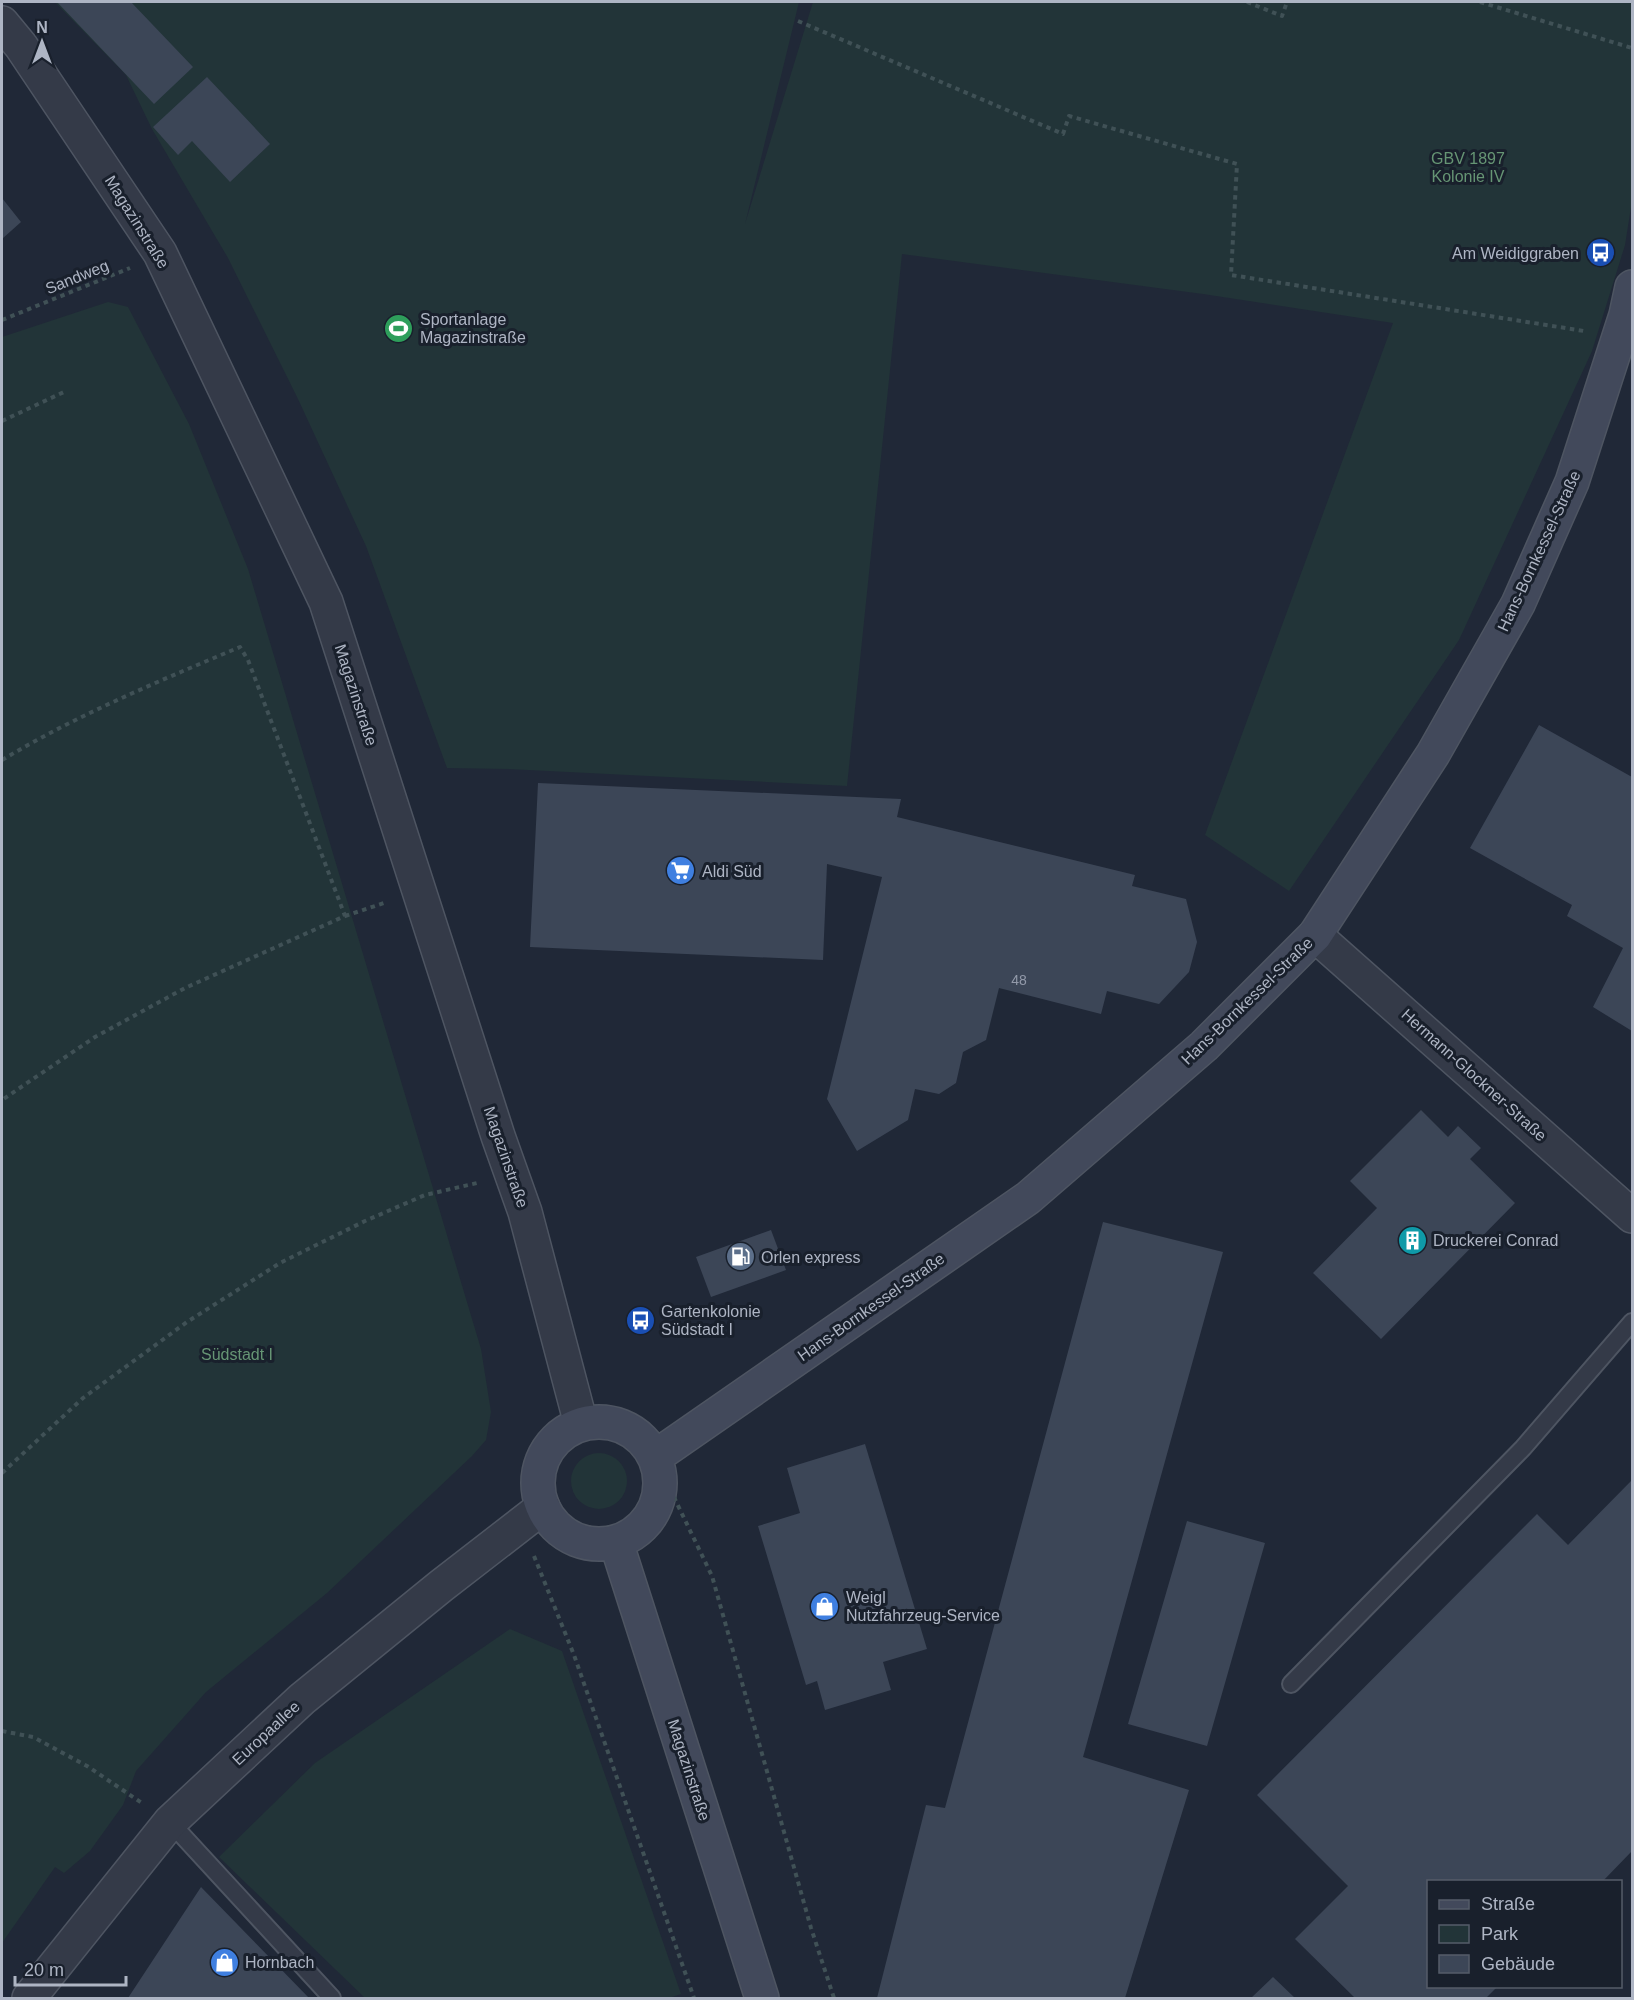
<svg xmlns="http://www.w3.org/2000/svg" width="1634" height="2000" font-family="Arial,sans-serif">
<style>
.green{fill:#223438}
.building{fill:#3c4657}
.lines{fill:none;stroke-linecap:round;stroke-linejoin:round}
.lane-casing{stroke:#4e5562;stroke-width:20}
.street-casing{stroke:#4e5562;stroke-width:36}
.secondary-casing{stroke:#4e5562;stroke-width:36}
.path{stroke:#405156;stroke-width:4;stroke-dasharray:4.5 4.5;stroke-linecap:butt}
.lane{stroke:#343a48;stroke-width:16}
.street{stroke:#343a48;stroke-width:33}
.secondary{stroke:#42495b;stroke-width:33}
.labels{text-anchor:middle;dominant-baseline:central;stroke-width:6;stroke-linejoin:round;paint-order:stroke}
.number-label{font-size:14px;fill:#9299a9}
.park-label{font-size:16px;fill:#669574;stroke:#19202c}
.street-label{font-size:16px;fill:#aeb5c4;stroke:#19202c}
.poi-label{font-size:16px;fill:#aeb5c4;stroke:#19202c;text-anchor:start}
</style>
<rect width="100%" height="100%" fill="#202837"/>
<path class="green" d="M 55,2 L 799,2 L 745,224 L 813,2 L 1632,2 L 1632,201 L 1625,245 L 1592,351 L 1459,640 L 1289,891 L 1205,835 L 1393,323 L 1203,294 L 902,254 L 847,786 L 509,769 L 447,768 L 366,546 L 298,399 L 228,258 L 152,129 L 126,75 Z
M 108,302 L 128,307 L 189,424 L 248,569 L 481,1349 L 491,1412 L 486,1440 L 472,1456 L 327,1593 L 206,1692 L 136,1771 L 123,1805 L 90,1851 L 64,1873 L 55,1867 L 2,1943 L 2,337 Z
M571 1481a28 28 0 1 1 56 0a28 28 0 1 1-56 0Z
M 510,1629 L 562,1651 L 681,1994 L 669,1998 L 365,1998 L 219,1857 L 315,1763 Z"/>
<path class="building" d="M 57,2 L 131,2 L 193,67 L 154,104 Z
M 207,77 L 270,144 L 230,182 L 192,141 L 178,155 L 153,127 Z
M 2,198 L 21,222 L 2,239 Z
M 1539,725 L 1632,777 L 1632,1031 L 1593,1007 L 1623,948 L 1567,916 L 1572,905 L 1470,848 Z
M 538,783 L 901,799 L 897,817 L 1135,875 L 1132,886 L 1186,899 L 1197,942 L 1189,972 L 1159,1004 L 1107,991 L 1101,1014 L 999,988 L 986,1040 L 963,1052 L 956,1083 L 939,1094 L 915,1089 L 908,1120 L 857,1151 L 827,1099 L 882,877 L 827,864 L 823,960 L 530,947 Z
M 1421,1110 L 1448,1137 L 1458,1126 L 1481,1148 L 1470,1159 L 1515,1203 L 1381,1339 L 1313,1273 L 1377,1208 L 1350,1181 Z
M 1103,1222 L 1223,1252 L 1083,1757 L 1189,1790 L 1125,1998 L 877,1998 L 926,1805 L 945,1808 Z
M 771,1230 L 786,1270 L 711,1297 L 696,1257 Z
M 865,1444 L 927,1649 L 883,1662 L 891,1690 L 825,1710 L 817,1681 L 806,1685 L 758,1526 L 800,1513 L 787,1468 Z
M 1632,1480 L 1632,1851 L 1602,1882 L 1428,1882 L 1428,1986 L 1498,1986 L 1486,1998 L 1355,1998 L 1295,1939 L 1348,1886 L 1257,1795 L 1537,1514 L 1568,1545 Z
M 1187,1521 L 1265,1543 L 1207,1746 L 1128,1724 Z
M 201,1887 L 309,1998 L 128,1998 Z
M 1273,1977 L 1295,1998 L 1251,1998 Z"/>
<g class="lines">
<defs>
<path id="lane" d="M 1291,1684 L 1523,1448 L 1632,1322
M 170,1822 L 332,1998"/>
<path id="street" d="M 2,23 L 21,46 L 160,253 L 326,602 L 498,1136 L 525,1212 L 581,1424
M 1315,935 L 1632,1216
M 29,1998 L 170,1822 L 302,1699 L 441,1586 L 543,1507"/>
<path id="secondary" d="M538 1483a61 61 0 1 1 122 0a61 61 0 1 1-122 0Z
M 655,1457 L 1028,1198 L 1204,1046 L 1315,935 L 1433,754 L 1518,604 L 1572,482 L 1626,315 L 1632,287
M 616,1542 L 762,1998"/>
</defs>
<use href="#lane" class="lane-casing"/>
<use href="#street" class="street-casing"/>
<use href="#secondary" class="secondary-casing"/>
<path class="path" d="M 1247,2 L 1282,16 L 1287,2
M 1480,2 L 1632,48
M 798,21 L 1063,134 L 1069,116 L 1237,164 L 1231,275 L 1584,331
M 2,320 L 130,268
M 2,421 L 66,391
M 2,760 C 77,715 159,681 240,647 L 248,660 L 345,916 L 185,988 L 95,1037 L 2,1100
M 345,916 L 387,902
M 2,1473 L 83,1398 L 187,1322 L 280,1263 L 365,1221 L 425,1195 L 477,1183
M 670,1489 L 712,1576 L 811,1928 L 834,1998
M 534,1556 L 574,1655 L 694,1998
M 2,1731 L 33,1737 L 87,1766 L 142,1803"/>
<use href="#lane" class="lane"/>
<use href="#street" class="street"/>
<use href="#secondary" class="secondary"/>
</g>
<defs>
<symbol id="bus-disc" viewBox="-11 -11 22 22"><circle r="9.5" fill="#1a4fb4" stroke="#19202c"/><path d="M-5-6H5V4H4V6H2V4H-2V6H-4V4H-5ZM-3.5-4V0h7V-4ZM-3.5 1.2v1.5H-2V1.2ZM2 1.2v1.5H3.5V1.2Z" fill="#fff"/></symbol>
<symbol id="stadium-disc" viewBox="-11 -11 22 22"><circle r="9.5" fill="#2e9e5b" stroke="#19202c"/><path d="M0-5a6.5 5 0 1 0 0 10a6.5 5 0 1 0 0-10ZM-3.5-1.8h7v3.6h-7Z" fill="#fff"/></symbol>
<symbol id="supermarket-disc" viewBox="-11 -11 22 22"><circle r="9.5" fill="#3f7fe0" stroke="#19202c"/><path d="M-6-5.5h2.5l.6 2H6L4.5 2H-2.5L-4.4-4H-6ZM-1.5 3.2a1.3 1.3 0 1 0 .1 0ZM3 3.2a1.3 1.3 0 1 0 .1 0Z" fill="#fff"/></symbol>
<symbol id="building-disc" viewBox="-11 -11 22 22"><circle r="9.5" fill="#0f9aa8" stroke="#19202c"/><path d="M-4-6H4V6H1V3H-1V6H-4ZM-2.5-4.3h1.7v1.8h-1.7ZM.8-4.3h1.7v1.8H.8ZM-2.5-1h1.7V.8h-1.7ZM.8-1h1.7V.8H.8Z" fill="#fff"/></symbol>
<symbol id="fuel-disc" viewBox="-11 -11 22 22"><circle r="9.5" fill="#5c6f8a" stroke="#19202c"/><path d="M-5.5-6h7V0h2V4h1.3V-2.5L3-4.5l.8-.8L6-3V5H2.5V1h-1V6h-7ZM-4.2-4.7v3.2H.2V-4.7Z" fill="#fff"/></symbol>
<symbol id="shop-disc" viewBox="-11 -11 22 22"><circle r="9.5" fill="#3f7fe0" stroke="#19202c"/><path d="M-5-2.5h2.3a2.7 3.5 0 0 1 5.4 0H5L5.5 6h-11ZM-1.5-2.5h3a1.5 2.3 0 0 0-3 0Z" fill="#fff"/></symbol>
</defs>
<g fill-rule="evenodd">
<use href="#bus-disc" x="1584" y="236" width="33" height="33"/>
<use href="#stadium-disc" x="382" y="312" width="33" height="33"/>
<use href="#supermarket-disc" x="664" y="854" width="33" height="33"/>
<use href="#building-disc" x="1396" y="1224" width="33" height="33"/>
<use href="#fuel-disc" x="724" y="1240" width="33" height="33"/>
<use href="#bus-disc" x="624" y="1304" width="33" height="33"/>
<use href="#shop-disc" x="808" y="1590" width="33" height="33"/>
<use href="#shop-disc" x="208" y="1946" width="33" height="33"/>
</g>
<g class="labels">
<g class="number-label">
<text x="1019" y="980">48</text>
</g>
<g class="park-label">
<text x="1468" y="158">GBV 1897<tspan x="1468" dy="18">Kolonie IV</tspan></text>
<text x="237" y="1354">Südstadt I</text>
</g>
<g class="street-label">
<text transform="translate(137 222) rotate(58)">Magazinstraße</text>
<text transform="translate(77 277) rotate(-22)">Sandweg</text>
<text transform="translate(1539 551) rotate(-65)">Hans-Bornkessel-Straße</text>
<text transform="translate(356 695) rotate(72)">Magazinstraße</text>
<text transform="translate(1247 1001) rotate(-44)">Hans-Bornkessel-Straße</text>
<text transform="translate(1474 1075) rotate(42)">Hermann-Glockner-Straße</text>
<text transform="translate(506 1157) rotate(71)">Magazinstraße</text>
<text transform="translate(871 1307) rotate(-35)">Hans-Bornkessel-Straße</text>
<text transform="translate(266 1733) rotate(-43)">Europaallee</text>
<text transform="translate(689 1770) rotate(72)">Magazinstraße</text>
</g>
<g class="poi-label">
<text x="1579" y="253" text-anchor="end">Am Weidiggraben</text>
<text x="420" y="319">Sportanlage<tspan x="420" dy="18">Magazinstraße</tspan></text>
<text x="702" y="871">Aldi Süd</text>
<text x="1433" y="1240">Druckerei Conrad</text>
<text x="761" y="1257">Orlen express</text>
<text x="661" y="1311">Gartenkolonie<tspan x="661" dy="18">Südstadt I</tspan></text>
<text x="846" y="1597">Weigl<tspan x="846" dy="18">Nutzfahrzeug-Service</tspan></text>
<text x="245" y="1962">Hornbach</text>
</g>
</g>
<rect width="1634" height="2000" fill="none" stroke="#aeb5c4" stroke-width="6"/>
<rect x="1427" y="1880" width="195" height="108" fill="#19202c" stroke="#555c69" stroke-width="1.5"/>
<rect x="1439" y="1900" width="30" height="9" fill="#42495b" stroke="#555c69" stroke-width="1.5"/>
<text x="1481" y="1910" font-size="18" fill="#aeb5c4">Straße</text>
<rect x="1439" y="1925" width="30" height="18" fill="#223438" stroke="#555c69" stroke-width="1.5"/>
<text x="1481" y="1940" font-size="18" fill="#aeb5c4">Park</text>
<rect x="1439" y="1955" width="30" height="18" fill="#3c4657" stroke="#555c69" stroke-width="1.5"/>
<text x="1481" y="1970" font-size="18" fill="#aeb5c4">Gebäude</text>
<g transform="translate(42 42)" stroke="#19202c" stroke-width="4.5" paint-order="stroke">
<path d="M0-4.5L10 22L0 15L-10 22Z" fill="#aeb5c4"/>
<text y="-9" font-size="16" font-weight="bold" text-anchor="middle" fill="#aeb5c4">N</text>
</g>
<path d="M15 1976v9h111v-9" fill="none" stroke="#aeb5c4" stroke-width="3"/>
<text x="24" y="1976" font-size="18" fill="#aeb5c4" stroke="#19202c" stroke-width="4.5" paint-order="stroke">20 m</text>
</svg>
